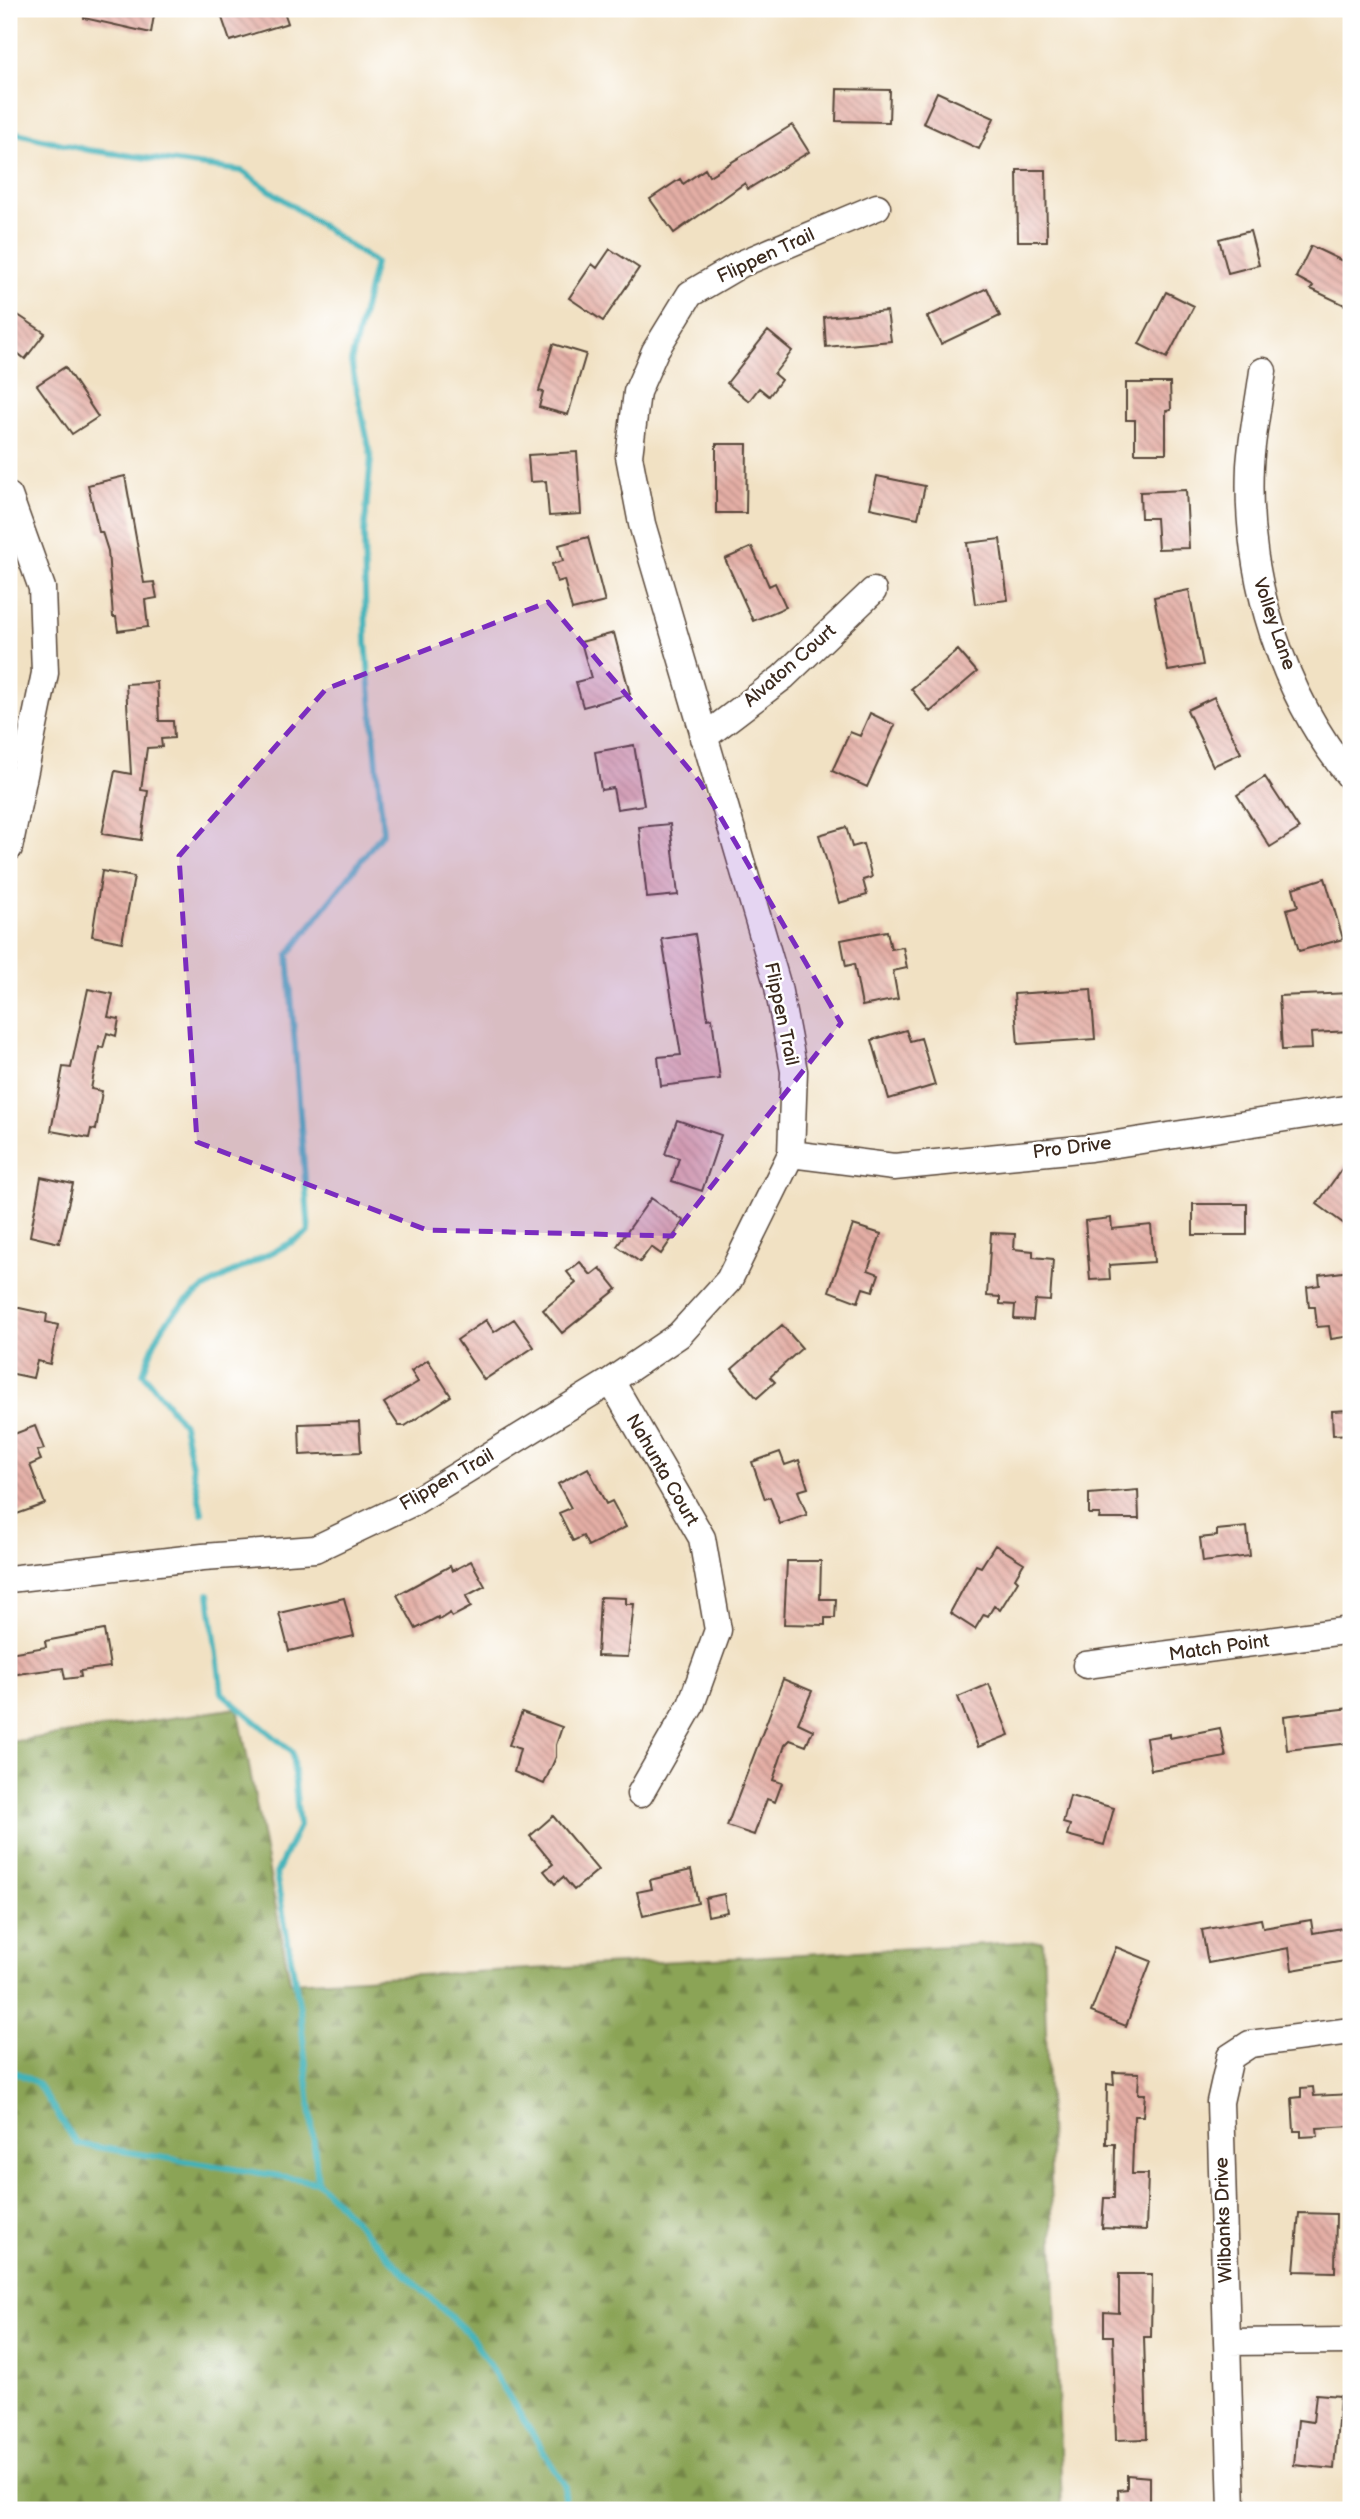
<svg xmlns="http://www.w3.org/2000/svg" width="1360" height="2519" font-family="'Balsamiq Sans',sans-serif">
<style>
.forest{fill:url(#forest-firs);stroke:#63673a;stroke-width:2}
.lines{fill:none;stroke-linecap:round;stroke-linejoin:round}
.stream{stroke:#41b2b9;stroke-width:6}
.building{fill:url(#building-back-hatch)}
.minor-casing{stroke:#564537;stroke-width:29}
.minor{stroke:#fff;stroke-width:26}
.marked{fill:#7b2cbf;fill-opacity:0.2;stroke:#7b2cbf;stroke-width:5;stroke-dasharray:14 9;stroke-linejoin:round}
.labels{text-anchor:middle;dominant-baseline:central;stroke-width:5;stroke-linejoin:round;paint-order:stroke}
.street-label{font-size:19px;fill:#3b2a1e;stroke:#fff}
</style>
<defs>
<pattern id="forest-firs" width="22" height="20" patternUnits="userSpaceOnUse" patternTransform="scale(1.75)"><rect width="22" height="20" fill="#8ba456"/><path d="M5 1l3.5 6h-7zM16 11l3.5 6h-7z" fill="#738647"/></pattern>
<pattern id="building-back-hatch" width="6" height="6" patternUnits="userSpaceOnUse" patternTransform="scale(1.75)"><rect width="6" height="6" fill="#e4aea5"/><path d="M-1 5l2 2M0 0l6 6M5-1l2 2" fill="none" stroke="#ba8e86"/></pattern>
</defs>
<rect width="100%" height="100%" fill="#fff"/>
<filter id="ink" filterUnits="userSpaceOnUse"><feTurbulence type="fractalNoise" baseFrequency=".0143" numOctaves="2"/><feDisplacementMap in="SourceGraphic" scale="14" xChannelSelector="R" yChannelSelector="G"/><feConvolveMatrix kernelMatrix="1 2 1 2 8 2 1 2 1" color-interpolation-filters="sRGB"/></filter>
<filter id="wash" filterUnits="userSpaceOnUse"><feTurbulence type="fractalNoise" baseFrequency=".00686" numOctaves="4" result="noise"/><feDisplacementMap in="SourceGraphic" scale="28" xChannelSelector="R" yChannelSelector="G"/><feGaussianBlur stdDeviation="1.57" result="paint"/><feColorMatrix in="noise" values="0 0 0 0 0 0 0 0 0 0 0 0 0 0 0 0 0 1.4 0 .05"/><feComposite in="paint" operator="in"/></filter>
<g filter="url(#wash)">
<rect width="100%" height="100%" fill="#f1e1c3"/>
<path class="forest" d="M 238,1708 L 290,1982 L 1043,1941 L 1062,2510 L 9,2510 L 9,1742 Z"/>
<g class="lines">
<path class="stream" d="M 9,131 L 88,150 L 242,171 L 375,263 L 351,362 L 371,457 L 364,534 L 366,642 L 383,832 L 288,955 L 309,1232 C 268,1259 199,1280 168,1320 C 156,1336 150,1354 143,1373 L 183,1424 L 202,1513
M 209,1594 L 222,1693 L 292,1752 L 299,1826 L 276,1874 L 300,2009 L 318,2182
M 9,2069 L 37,2083 L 77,2144 L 318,2182 L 402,2271 L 471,2336 L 565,2486 L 563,2510"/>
</g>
<g id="blocks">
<path class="building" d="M 84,9 L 155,9 L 151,33 L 84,18 Z
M 219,9 L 283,9 L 288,23 L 230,41 Z
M 837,89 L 890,90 L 889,122 L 836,121 Z
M 937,92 L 994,118 L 979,149 L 923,123 Z
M 792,125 L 809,152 L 748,189 L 745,183 L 674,233 L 650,199 L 680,179 L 683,184 L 705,169 L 709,176 Z
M 1017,170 L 1046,170 L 1047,241 L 1018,241 Z
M 1250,231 L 1259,265 L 1228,273 L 1219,239 Z
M 1311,246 L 1351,265 L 1351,308 L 1311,289 L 1313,286 L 1296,277 Z
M 610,249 L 639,268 L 603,321 L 569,298 L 592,264 L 597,268 Z
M 987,288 L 1000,316 L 941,344 L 927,317 Z
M 1166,292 L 1194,306 L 1167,358 L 1139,344 Z
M 9,309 L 45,333 L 25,359 L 9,346 Z
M 887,311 L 891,341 L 826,347 L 824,317 Z
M 768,331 L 792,351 L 774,374 L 781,380 L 769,396 L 759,388 L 749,401 L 727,383 Z
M 553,344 L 586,354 L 568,415 L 539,407 L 543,392 L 539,391 Z
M 65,367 L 98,417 L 72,434 L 37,385 Z
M 1126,383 L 1170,383 L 1171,410 L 1166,411 L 1166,453 L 1135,453 L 1135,420 L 1126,420 Z
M 716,444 L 747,444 L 746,513 L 716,513 Z
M 577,452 L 581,514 L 549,516 L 546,481 L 530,482 L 528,455 Z
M 125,476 L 144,583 L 154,582 L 157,598 L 145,600 L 148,627 L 118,631 L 116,617 L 113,617 L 108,551 L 102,532 L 99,532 L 88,485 Z
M 877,476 L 925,486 L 918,518 L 870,508 Z
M 1186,490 L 1189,548 L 1158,549 L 1156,518 L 1141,518 L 1140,492 Z
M 588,537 L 605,602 L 572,610 L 564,580 L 557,582 L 552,564 L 563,561 L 559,545 Z
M 1000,539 L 1008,600 L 975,604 L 967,543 Z
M 752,547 L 769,586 L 775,583 L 786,607 L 753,621 L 725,559 Z
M 1189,590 L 1203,665 L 1168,671 L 1154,597 Z
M 614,633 L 630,694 L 583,707 L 576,682 L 591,678 L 581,642 Z
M 958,650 L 977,672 L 930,712 L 911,689 Z
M 157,682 L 159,721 L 173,721 L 174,738 L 161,739 L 162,747 L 147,748 L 141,790 L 148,791 L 141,840 L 102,834 L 115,771 L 131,774 L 126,684 Z
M 1214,697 L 1241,753 L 1213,766 L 1187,710 Z
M 870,713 L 895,725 L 867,787 L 832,771 L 850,732 L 860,736 Z
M 634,745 L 644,805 L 617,809 L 613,788 L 601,790 L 595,752 Z
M 1265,777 L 1299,829 L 1270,847 L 1237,795 Z
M 670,824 L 678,895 L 647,898 L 639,827 Z
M 846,827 L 852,847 L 863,844 L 872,877 L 863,880 L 867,895 L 839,903 L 819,835 Z
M 102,871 L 134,877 L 122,942 L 92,936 Z
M 1325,878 L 1343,939 L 1299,951 L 1287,909 L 1298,906 L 1293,888 Z
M 887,931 L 891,949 L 903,947 L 907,968 L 893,971 L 898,999 L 862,1006 L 854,964 L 846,966 L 841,940 Z
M 695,934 L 708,1019 L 712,1018 L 720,1079 L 661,1086 L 658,1057 L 681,1055 L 662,939 Z
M 88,989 L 113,994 L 108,1017 L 119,1019 L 116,1036 L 107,1033 L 103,1048 L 99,1047 L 91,1089 L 102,1091 L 96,1130 L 91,1129 L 89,1138 L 51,1131 L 63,1067 L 71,1068 Z
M 1091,989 L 1095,1039 L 1018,1044 L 1014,994 Z
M 1351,993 L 1351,1031 L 1311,1033 L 1312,1049 L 1282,1050 L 1279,996 Z
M 906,1030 L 910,1041 L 921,1038 L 935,1085 L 889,1099 L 872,1040 Z
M 677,1120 L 721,1135 L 702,1191 L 672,1181 L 679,1158 L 665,1154 Z
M 1351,1156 L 1351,1229 L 1317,1204 Z
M 41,1177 L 73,1184 L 59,1243 L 30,1236 Z
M 651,1198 L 684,1221 L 661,1254 L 651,1247 L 640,1262 L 617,1246 Z
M 1193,1204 L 1247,1204 L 1247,1235 L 1193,1235 Z
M 1111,1218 L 1112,1229 L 1151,1225 L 1154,1262 L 1109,1265 L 1110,1279 L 1090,1280 L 1085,1221 Z
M 853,1225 L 881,1234 L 868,1270 L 879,1274 L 873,1291 L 863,1288 L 858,1302 L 829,1291 Z
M 991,1233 L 1015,1234 L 1014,1249 L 1033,1251 L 1033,1257 L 1053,1259 L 1050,1301 L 1035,1300 L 1033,1320 L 1014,1319 L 1015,1305 L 1000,1304 L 1000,1297 L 987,1296 Z
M 580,1262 L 591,1275 L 600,1268 L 617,1289 L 562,1333 L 543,1310 L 576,1283 L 567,1272 Z
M 1351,1271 L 1351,1336 L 1331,1339 L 1329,1326 L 1317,1327 L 1315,1307 L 1309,1307 L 1307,1287 L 1320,1285 L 1319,1275 Z
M 15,1307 L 47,1314 L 46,1322 L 58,1325 L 50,1364 L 37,1361 L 33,1378 L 9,1373 Z
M 514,1319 L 534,1347 L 484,1380 L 457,1340 L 486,1320 L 494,1332 Z
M 782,1325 L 802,1348 L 770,1377 L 775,1382 L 757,1398 L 732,1369 Z
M 428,1360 L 451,1396 L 405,1426 L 399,1426 L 384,1403 L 418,1382 L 411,1371 Z
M 1351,1410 L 1351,1434 L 1333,1435 L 1332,1411 Z
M 359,1422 L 361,1452 L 300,1455 L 299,1424 Z
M 35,1426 L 44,1449 L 37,1451 L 41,1460 L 30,1465 L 45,1504 L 17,1514 L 9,1493 L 9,1436 Z
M 780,1452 L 785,1465 L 799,1460 L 808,1488 L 798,1491 L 807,1515 L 780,1524 L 770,1497 L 765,1499 L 752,1462 Z
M 588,1468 L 606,1504 L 612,1501 L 626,1527 L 588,1546 L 583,1536 L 573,1541 L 559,1513 L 571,1508 L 558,1484 Z
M 1138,1490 L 1139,1519 L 1099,1519 L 1100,1514 L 1089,1514 L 1089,1494 Z
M 1247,1527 L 1250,1556 L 1203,1562 L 1200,1538 L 1217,1536 L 1217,1530 Z
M 995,1545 L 1024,1563 L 1015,1578 L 1018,1581 L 1000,1610 L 994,1606 L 988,1616 L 984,1614 L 975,1629 L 950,1613 L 976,1565 L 981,1567 Z
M 471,1561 L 485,1586 L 466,1596 L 471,1607 L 452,1617 L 450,1613 L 439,1620 L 438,1617 L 416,1629 L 397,1595 L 450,1566 L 452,1571 Z
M 787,1561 L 821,1561 L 820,1599 L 836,1599 L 835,1618 L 825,1618 L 825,1625 L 784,1624 Z
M 600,1597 L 626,1598 L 626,1604 L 634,1604 L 628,1657 L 597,1656 Z
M 344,1598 L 354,1636 L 289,1651 L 279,1613 Z
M 104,1630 L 110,1667 L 80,1671 L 81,1677 L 65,1679 L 63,1668 L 9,1675 L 9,1653 L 46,1647 L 45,1641 Z
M 783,1679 L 812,1691 L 798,1723 L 813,1730 L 806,1746 L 790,1740 L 785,1745 L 773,1780 L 782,1783 L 775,1802 L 767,1799 L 754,1835 L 727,1826 Z
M 989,1684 L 1009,1735 L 978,1747 L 958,1697 Z
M 1351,1708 L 1351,1743 L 1287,1750 L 1284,1716 Z
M 522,1712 L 562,1727 L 556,1745 L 556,1757 L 544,1784 L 514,1772 L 520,1749 L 509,1745 Z
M 1220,1728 L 1226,1757 L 1151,1770 L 1146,1738 L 1170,1734 L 1170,1738 Z
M 1070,1796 L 1114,1808 L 1104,1845 L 1067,1835 L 1070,1825 L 1063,1823 Z
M 553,1816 L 598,1870 L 574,1890 L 563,1877 L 555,1884 L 544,1871 L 553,1864 L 530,1836 Z
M 691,1870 L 698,1903 L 643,1916 L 637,1892 L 652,1889 L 650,1880 Z
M 724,1894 L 727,1912 L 708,1916 L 705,1898 Z
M 1261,1919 L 1263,1928 L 1311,1920 L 1313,1933 L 1348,1927 L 1351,1960 L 1292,1970 L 1289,1948 L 1208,1963 L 1202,1930 Z
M 1116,1947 L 1151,1961 L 1126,2026 L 1091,2012 Z
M 1113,2072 L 1139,2073 L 1138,2094 L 1145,2094 L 1143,2116 L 1134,2116 L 1132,2174 L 1148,2174 L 1146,2230 L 1102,2228 L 1104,2198 L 1114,2198 L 1115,2144 L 1106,2144 L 1107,2084 L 1114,2085 Z
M 1313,2087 L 1314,2096 L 1351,2094 L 1351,2126 L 1317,2128 L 1318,2136 L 1301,2137 L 1301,2131 L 1294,2131 L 1292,2098 L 1301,2097 L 1301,2088 Z
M 1299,2213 L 1336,2214 L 1335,2272 L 1294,2271 Z
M 1119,2274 L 1152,2274 L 1151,2337 L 1144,2337 L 1147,2439 L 1116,2440 L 1113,2336 L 1104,2336 L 1104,2312 L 1119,2313 Z
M 1316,2394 L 1340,2396 L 1334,2469 L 1294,2465 L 1298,2420 L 1313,2422 Z
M 1127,2475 L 1150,2477 L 1150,2510 L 1119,2510 L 1118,2490 L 1127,2489 Z"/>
</g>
</g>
<g filter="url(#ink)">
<use href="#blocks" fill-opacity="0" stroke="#564537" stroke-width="2"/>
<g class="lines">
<defs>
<path id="minor" d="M 1263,371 C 1259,402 1252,434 1250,466 C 1245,576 1281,693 1351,778
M 9,496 L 42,588 L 45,673 L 9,848
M 703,738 L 783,677 L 873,591
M 791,1154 L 894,1167 L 1090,1148 L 1351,1108
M 611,1381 L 702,1538 L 718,1630 L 691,1705 L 640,1794
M 9,1579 L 203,1557 L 315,1549 L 414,1502 L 611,1381 L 679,1335 L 729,1280 L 791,1154 L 794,1071 L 778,987 L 642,524 L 629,456 L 637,392 L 655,351 L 690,294 L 741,264 L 877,207
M 1086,1665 L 1351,1630
M 1228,2342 L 1351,2341
M 1232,2510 L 1220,2102 L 1230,2057 L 1250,2044 L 1351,2031"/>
</defs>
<use href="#minor" class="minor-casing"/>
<use href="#minor" class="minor"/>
</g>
</g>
<path class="marked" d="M 548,602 L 700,782 L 841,1023 L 672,1236 L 427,1230 L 197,1142 L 179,856 L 326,689 Z"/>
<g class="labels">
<g class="street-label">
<text transform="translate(766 256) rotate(-25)">Flippen Trail</text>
<text transform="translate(1274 624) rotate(71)">Volley Lane</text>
<text transform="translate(790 666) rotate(-41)">Alvaton Court</text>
<text transform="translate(781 1014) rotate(78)">Flippen Trail</text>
<text transform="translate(1072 1148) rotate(-7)">Pro Drive</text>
<text transform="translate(662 1470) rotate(60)">Nahunta Court</text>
<text transform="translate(447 1480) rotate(-30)">Flippen Trail</text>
<text transform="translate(1219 1648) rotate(-8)">Match Point</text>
<text transform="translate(1224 2220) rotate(-92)">Wilbanks Drive</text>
</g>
</g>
<rect width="1360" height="2519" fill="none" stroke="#fff" stroke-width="35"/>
</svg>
